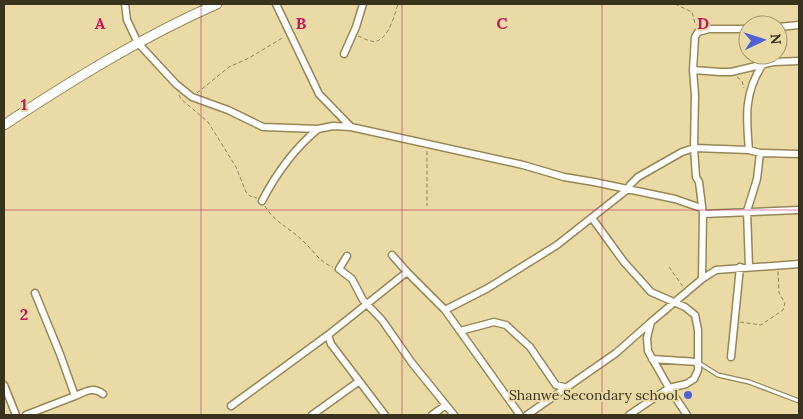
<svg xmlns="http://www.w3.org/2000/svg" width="803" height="419" font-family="Lora,serif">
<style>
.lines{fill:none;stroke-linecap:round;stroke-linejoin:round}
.lane-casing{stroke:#968755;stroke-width:5.5}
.street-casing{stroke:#968755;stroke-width:9}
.secondary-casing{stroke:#968755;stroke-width:11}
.path{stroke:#918661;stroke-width:1;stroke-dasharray:4 2.5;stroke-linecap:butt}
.lane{stroke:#fff;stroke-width:3}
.street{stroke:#fff;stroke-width:6}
.secondary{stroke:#fff;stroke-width:9}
.grid{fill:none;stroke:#c2185b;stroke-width:1;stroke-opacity:0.55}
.poi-dot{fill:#5060d6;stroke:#eadaa5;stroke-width:2}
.labels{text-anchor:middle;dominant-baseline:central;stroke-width:4;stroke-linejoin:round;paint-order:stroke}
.poi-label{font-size:14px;fill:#39331d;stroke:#eadaa5;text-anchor:end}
.grid-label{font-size:16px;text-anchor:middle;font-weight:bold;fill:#c2185b;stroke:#eadaa5;stroke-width:4;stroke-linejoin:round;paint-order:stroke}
</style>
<rect width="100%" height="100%" fill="#eadaa5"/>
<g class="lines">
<defs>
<path id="lane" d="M 699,363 L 718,375 L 749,382 L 799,401"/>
<path id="street" d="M 125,4 L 127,20 L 138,43 L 176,84 L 192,97 L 228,110 L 263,127 L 318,129 L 333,126 L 351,127 L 523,165 L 564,177 L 594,182 L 675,199 L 701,208
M 276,4 L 319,94 L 351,127
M 778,27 L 799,25
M 344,54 L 356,27 L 363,4
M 693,70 L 720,72 L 731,72 L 773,62 L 799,61
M 749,150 C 746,117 744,92 763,64
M 262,201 C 276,174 295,148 318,129
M 703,214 L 799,210
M 592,218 L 624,262 L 651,292 L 685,307 L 695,315 L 698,330 L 698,370 L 694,379 L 686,384 L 669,388 L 629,415
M 392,255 L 407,272
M 347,256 L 339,269 L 352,279 L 363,300 L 382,320 L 412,363 L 454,415
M 749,267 L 747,211 L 757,179 L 760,153
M 702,279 L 703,214 L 699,182 L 696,177 L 694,148 L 695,95 L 693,70 L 695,37 L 698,32 L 709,29 L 748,29
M 445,310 L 488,288 L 557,245 L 628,189 L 630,185 L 638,177 L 682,152 L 694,148 L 749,150 L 760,153 L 799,154
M 460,331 L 494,322 L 506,325 L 530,347 L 556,385 L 564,387
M 328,335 L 331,344 L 385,415
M 731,357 L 740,267
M 652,359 L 698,362
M 4,385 L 16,415
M 75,396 C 85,392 93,386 103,394
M 231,406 L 328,335 L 407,272 L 445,310 L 520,415
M 26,415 L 75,396 L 60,354 L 35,293
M 312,415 L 358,382
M 432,415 L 446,405
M 527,415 L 616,353 L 650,323
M 687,415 L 669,388 L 648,351 L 647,338 L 651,322 L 702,279 L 716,270 L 799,264"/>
<path id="secondary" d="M 4,125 C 72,80 142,37 217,4"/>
</defs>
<use href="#lane" class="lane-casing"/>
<use href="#street" class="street-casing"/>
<use href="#secondary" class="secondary-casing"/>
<path class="path" d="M 675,4 L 692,12 L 695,23 L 698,26
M 358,36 C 363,38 372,43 377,41 C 389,37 395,14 398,4
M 737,77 L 742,81 L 744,88
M 197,93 L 229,67 L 249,58 L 284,37
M 179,95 L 181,99 L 208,122 L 236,167 L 246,192 L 250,196 L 257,198
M 427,151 L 427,206
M 265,206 C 274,222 290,228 303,241 C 314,251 319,262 333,267
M 669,267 L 684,288
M 740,322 L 761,325 L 783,310 L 785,303 L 779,293 L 778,271"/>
<use href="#lane" class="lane"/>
<use href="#street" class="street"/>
<use href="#secondary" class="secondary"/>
</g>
<path class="grid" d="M 201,4 L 201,415M 402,4 L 402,415M 602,4 L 602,415M 4,210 L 799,210"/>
<circle class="poi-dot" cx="688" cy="395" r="5"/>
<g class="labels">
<g class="poi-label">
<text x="678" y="395">Shanwe Secondary school</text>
</g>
</g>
<g class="grid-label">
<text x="100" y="29">A</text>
<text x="301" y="29">B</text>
<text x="502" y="29">C</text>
<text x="703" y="29">D</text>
<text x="24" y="110">1</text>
<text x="24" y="320">2</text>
</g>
<rect width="803" height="419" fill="none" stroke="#39331d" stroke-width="10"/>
<g transform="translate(763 40) rotate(86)"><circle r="24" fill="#eadaa5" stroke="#a3976f"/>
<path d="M0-4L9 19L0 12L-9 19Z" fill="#5060d6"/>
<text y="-8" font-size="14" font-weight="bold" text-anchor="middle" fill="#39331d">N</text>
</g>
</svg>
